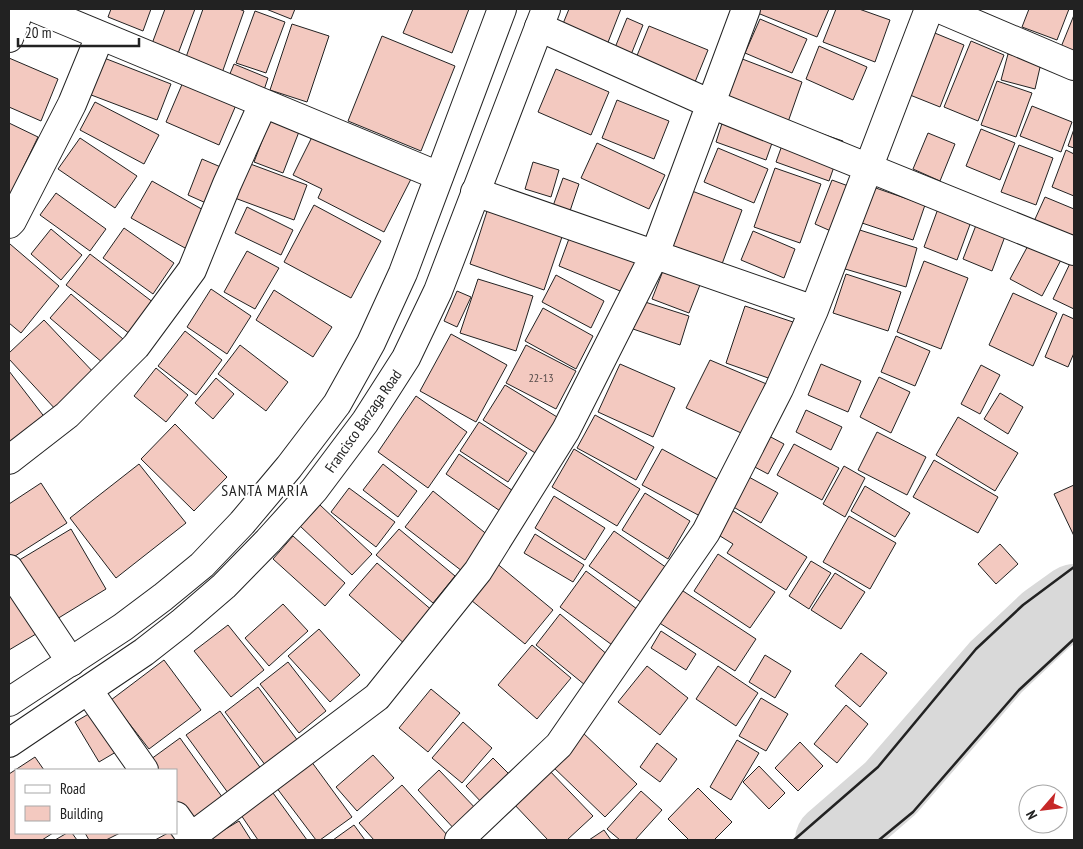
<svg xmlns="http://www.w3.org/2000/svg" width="1083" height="849" font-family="'PT Sans Narrow',sans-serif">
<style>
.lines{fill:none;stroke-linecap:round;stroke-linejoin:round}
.river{stroke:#d9d9d9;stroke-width:72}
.building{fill:#f3c9c0;stroke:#222}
.pedestrian-casing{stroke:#222;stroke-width:30}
.minor-casing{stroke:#222;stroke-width:30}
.tertiary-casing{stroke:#222;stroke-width:30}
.pedestrian{stroke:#fff;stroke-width:28}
.minor{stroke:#fff;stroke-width:28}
.tertiary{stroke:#fff;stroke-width:28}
.wall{stroke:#222;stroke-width:2.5}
.labels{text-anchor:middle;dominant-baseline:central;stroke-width:4;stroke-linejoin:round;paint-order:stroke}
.number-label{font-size:12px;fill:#564c4a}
.street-label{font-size:15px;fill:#222;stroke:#fff}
.neighbourhood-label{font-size:16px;letter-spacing:1px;fill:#222;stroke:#fff}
</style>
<rect width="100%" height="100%" fill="#fff"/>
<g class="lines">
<path class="river" d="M 831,840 L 891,788 L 996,667 L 1046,620 L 1074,600"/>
</g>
<path class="building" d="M 111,9 L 151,9 L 143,31 L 108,17 Z
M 165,9 L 195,9 L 176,59 L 150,49 Z
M 203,9 L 239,9 L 244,11 L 222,73 L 185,60 Z
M 266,9 L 295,9 L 291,19 Z
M 413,9 L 469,9 L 452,53 L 403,33 Z
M 569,9 L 621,9 L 605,50 L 560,31 Z
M 751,9 L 829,9 L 817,37 L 750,10 Z
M 836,9 L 859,9 L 890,20 L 875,62 L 823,42 Z
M 1029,9 L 1069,9 L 1057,40 L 1022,27 Z
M 255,11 L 285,22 L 266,73 L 236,63 Z
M 1074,15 L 1074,53 L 1061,47 Z
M 627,18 L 643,25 L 626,67 L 610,60 Z
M 760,19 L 807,39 L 792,73 L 745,53 Z
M 292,24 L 329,36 L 307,102 L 270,90 Z
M 649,26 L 708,50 L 693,87 L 634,63 Z
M 925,29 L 964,45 L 940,107 L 900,91 Z
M 382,36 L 455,66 L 421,151 L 348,121 Z
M 971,41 L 1004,55 L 978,121 L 944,107 Z
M 819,46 L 867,67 L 853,100 L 806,79 Z
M 1008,54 L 1041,63 L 1035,89 L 1001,80 Z
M 732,55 L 802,82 L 788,122 L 718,95 Z
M 99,56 L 171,84 L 157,120 L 86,93 Z
M 9,58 L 58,79 L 41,121 L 9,107 Z
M 234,64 L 268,78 L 264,90 L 229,76 Z
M 556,69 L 609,92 L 591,135 L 538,112 Z
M 186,75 L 239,98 L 219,145 L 166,122 Z
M 997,81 L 1032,93 L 1016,137 L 981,125 Z
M 617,100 L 669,121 L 654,159 L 602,138 Z
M 95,102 L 159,135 L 144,164 L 80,130 Z
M 1032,106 L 1072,122 L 1061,152 L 1020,136 Z
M 727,108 L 778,126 L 766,160 L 716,142 Z
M 273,112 L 302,124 L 283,173 L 254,162 Z
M 9,123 L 38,137 L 9,197 Z
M 790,123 L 843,141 L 829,181 L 776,162 Z
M 981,129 L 1015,143 L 1000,180 L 966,166 Z
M 1074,129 L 1074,148 L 1068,146 Z
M 315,131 L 411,179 L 384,232 L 318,198 L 322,189 L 293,175 Z
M 928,133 L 955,144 L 940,181 L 913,169 Z
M 80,138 L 137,176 L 115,208 L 58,169 Z
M 597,143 L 665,175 L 649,209 L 581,178 Z
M 1019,145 L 1053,158 L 1036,205 L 1001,192 Z
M 718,148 L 768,169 L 754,203 L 704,182 Z
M 1066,150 L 1074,154 L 1074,196 L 1052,187 Z
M 202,159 L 230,171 L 215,207 L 188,195 Z
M 245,162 L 307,185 L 294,220 L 232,197 Z
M 533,162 L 559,170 L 551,197 L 525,189 Z
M 775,168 L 821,184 L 800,243 L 754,227 Z
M 563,178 L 579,184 L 570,211 L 553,206 Z
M 832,180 L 851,187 L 833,232 L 815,224 Z
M 152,181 L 214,216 L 194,253 L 131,218 Z
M 870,186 L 925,205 L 913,240 L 859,222 Z
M 692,191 L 742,210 L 722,264 L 673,246 Z
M 56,193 L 106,229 L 90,251 L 40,215 Z
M 1045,197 L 1074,209 L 1074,247 L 1031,228 Z
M 490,202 L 565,228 L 544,290 L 470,264 Z
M 314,205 L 381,241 L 351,298 L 284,262 Z
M 939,206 L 972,219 L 957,260 L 924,247 Z
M 247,207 L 293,230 L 281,255 L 235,233 Z
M 978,220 L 1007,231 L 992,271 L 963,259 Z
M 574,225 L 641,251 L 625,293 L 559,266 Z
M 847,226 L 917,248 L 906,287 L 835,266 Z
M 124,228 L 174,263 L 153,294 L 103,258 Z
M 51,229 L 82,255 L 61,280 L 31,254 Z
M 753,231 L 795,249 L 784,278 L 741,260 Z
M 1031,240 L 1062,258 L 1042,296 L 1010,279 Z
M 10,244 L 59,286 L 21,333 L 9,323 L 9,245 Z
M 247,251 L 279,268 L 255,309 L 224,292 Z
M 90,254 L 154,303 L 130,334 L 66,285 Z
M 1074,255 L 1074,309 L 1053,299 Z
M 668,258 L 705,272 L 689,313 L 652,299 Z
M 924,261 L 968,278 L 941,349 L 897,332 Z
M 846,274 L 901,292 L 888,331 L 833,313 Z
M 556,275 L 604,301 L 591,328 L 542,302 Z
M 478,279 L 533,296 L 516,351 L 460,333 Z
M 211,289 L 251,316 L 227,354 L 187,327 Z
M 274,290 L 332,327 L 313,357 L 256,320 Z
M 457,291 L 471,297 L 457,327 L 444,321 Z
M 1013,293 L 1057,313 L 1033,366 L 989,345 Z
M 71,294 L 123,339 L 103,363 L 50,318 Z
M 642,301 L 689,316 L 680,345 L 633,329 Z
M 745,306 L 796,323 L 771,379 L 726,363 Z
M 543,308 L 593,336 L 576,369 L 525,341 Z
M 1063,314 L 1074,319 L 1074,353 L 1068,367 L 1045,357 Z
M 44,320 L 96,375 L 57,411 L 9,359 L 9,353 Z
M 185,331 L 222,360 L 196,395 L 158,366 Z
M 451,334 L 507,365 L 476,422 L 420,391 Z
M 896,336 L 930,351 L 915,386 L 881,372 Z
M 240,345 L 288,382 L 266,411 L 218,374 Z
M 526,345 L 576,371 L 556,409 L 506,383 Z
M 710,360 L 776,388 L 750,437 L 686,408 Z
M 620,364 L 675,388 L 653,437 L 598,412 Z
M 821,364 L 861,381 L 848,412 L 808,395 Z
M 981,365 L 1000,375 L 980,414 L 961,404 Z
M 156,368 L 188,395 L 166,422 L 134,396 Z
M 9,371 L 46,419 L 9,447 Z
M 879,377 L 910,392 L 891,433 L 860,417 Z
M 216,378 L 234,394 L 213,419 L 195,403 Z
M 505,385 L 562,420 L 540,456 L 483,420 Z
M 1000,393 L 1023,407 L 1008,434 L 984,419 Z
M 416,396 L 467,432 L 428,488 L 378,452 Z
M 806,410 L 842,427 L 831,450 L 796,432 Z
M 595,415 L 654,447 L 636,480 L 577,448 Z
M 958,417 L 1018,453 L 995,491 L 936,455 Z
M 479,422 L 527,453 L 508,482 L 460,451 Z
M 175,424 L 227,477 L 194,511 L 141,459 Z
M 877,432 L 926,457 L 907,495 L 858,470 Z
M 767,435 L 784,444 L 768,474 L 751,465 Z
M 794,444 L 839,468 L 822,500 L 777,475 Z
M 574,449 L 640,489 L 617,526 L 552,487 Z
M 662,449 L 719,480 L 700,516 L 642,485 Z
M 459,454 L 519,495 L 506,515 L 446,474 Z
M 934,460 L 998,497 L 978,533 L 913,497 Z
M 139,464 L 186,523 L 116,578 L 70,518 Z
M 383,464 L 417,491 L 398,517 L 363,490 Z
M 844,466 L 865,478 L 845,517 L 823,504 Z
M 747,476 L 778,493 L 761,523 L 730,505 Z
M 41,483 L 67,523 L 12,558 L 9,553 L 9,504 Z
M 1074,485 L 1074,536 L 1054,494 Z
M 865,486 L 910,513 L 895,537 L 851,511 Z
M 349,488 L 395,522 L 376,547 L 331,512 Z
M 433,491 L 489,536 L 462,571 L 405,527 Z
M 645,493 L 690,521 L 668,559 L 622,530 Z
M 554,496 L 605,528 L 585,560 L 535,528 Z
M 320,505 L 372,554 L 352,575 L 300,526 Z
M 727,507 L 807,557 L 786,590 L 727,553 L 733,544 L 712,531 Z
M 849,516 L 896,543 L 870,589 L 823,562 Z
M 71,529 L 106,589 L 52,622 L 16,562 Z
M 399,529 L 455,576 L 433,603 L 376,555 Z
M 614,531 L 667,568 L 642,603 L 589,566 Z
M 535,534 L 584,565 L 573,582 L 524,553 Z
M 293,536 L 345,583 L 325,606 L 273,559 Z
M 1000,544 L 1018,564 L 996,584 L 978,564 Z
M 718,554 L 775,592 L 750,628 L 694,591 Z
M 811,561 L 831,573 L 809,609 L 789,596 Z
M 495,562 L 553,610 L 525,644 L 466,596 Z
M 377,563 L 434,612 L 406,645 L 349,595 Z
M 586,571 L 645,615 L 619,650 L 560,607 Z
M 835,573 L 865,592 L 841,629 L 811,610 Z
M 9,577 L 41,631 L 9,650 Z
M 680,589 L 756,639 L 735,671 L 658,622 Z
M 283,604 L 308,631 L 269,666 L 245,638 Z
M 560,614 L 609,656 L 585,685 L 536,645 Z
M 228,625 L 264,670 L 231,697 L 194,651 Z
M 319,629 L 360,675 L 330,702 L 288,656 Z
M 661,631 L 696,654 L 686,670 L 651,648 Z
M 532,645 L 571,678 L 537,719 L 498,685 Z
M 861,653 L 887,673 L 860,707 L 835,686 Z
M 765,655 L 791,671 L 775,698 L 749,682 Z
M 164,660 L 201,710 L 149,749 L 111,700 Z
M 288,662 L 326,711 L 299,733 L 260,684 Z
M 647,666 L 688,698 L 660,735 L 618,702 Z
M 718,666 L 758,693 L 736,726 L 696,699 Z
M 258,687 L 298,741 L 266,766 L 225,712 Z
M 431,689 L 460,713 L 428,752 L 399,728 Z
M 761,698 L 788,714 L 766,751 L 739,736 Z
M 846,705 L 868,724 L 837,763 L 814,744 Z
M 97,709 L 121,749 L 99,762 L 75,722 Z
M 220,711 L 264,773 L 231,797 L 186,735 Z
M 463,722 L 492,748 L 462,783 L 432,758 Z
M 582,732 L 637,784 L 605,817 L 551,765 Z
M 180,738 L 225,801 L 192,824 L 176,802 L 176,770 L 153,770 L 147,762 Z
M 737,740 L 759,753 L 731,800 L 710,787 Z
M 800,742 L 823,766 L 798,791 L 775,768 Z
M 657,743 L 677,759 L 660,782 L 640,767 Z
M 373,755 L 394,778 L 357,811 L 336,787 Z
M 35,757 L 44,770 L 16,770 L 16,833 L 53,833 L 42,840 L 9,840 L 9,774 Z
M 493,758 L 513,778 L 485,806 L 466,786 Z
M 311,761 L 352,817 L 320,840 L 316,840 L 276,787 Z
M 759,766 L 785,793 L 769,809 L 743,782 Z
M 547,768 L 593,816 L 567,840 L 548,840 L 512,802 Z
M 439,770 L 479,812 L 458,833 L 418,790 Z
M 402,785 L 448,836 L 443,840 L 374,840 L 359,823 Z
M 698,788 L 732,822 L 714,840 L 689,840 L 668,819 Z
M 641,791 L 662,810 L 635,840 L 620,840 L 607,829 Z
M 273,793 L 307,840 L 258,840 L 241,815 Z
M 239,821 L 251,840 L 207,840 Z
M 354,825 L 365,840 L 333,840 Z
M 604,830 L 611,840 L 589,840 Z
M 67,833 L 72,833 L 77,840 L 55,840 Z
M 85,833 L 120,833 L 106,840 L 89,840 Z
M 168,833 L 176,833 L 183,840 L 155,840 Z"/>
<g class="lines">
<defs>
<path id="pedestrian" d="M 37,9 L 439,176
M 940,9 L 1074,66
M 539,27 L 711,104 L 1074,251
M 9,38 L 20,9
M 475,192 L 814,310
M 9,224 L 12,221 L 72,104 L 100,36
M 9,460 L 67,415 L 136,346 L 192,270 L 227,184 L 263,104
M 88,690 L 144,770
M 176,816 L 193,840
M 191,837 L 377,697 L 478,571 L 566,430 L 655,254 L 746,9
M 459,840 L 559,745 L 706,532 L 779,389 L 814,310 L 929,9"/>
<path id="minor" d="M 9,569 L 71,662"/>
<path id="tertiary" d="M 9,702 L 123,627 L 163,597 L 202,565 L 242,523 L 289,467 L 337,404 L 371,343 L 403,273 L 502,9
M 9,743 L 144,652 L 181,623 L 224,586 L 268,541 L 314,490 L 365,422 L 406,358 L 438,291 L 546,9"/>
</defs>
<use href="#pedestrian" class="pedestrian-casing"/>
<use href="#minor" class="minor-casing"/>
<use href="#tertiary" class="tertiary-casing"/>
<use href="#pedestrian" class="pedestrian"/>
<use href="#minor" class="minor"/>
<use href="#tertiary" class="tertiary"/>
<path class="wall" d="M 794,840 L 878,767 L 976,649 L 1023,605 L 1074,567
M 879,840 L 913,812 L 1019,690 L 1074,639"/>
</g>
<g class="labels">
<g class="number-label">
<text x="541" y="377">22-13</text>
</g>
<g class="street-label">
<text transform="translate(363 421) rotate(-55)">Francisco Barzaga Road</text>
</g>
<g class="neighbourhood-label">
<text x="265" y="490">SANTA MARIA</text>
</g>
</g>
<rect width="1083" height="849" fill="none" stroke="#222222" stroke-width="20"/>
<rect x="15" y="769" width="162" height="65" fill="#ffffff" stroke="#a7a7a7"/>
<rect x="25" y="785" width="25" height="8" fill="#ffffff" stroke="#a7a7a7"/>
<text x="60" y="794" font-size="15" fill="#222222">Road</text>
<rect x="25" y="806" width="25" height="15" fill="#f3c9c0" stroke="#a7a7a7"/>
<text x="60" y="819" font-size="15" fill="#222222">Building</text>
<g transform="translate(1043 809) rotate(242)"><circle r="24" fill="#ffffff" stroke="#a7a7a7"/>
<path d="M0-4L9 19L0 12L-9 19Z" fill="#c62828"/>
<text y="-8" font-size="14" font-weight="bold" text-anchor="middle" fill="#222222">N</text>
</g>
<path d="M18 38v8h121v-8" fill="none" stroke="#222222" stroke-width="2.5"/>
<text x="25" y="38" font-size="15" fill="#222222" stroke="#ffffff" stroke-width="4" paint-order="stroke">20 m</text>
</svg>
